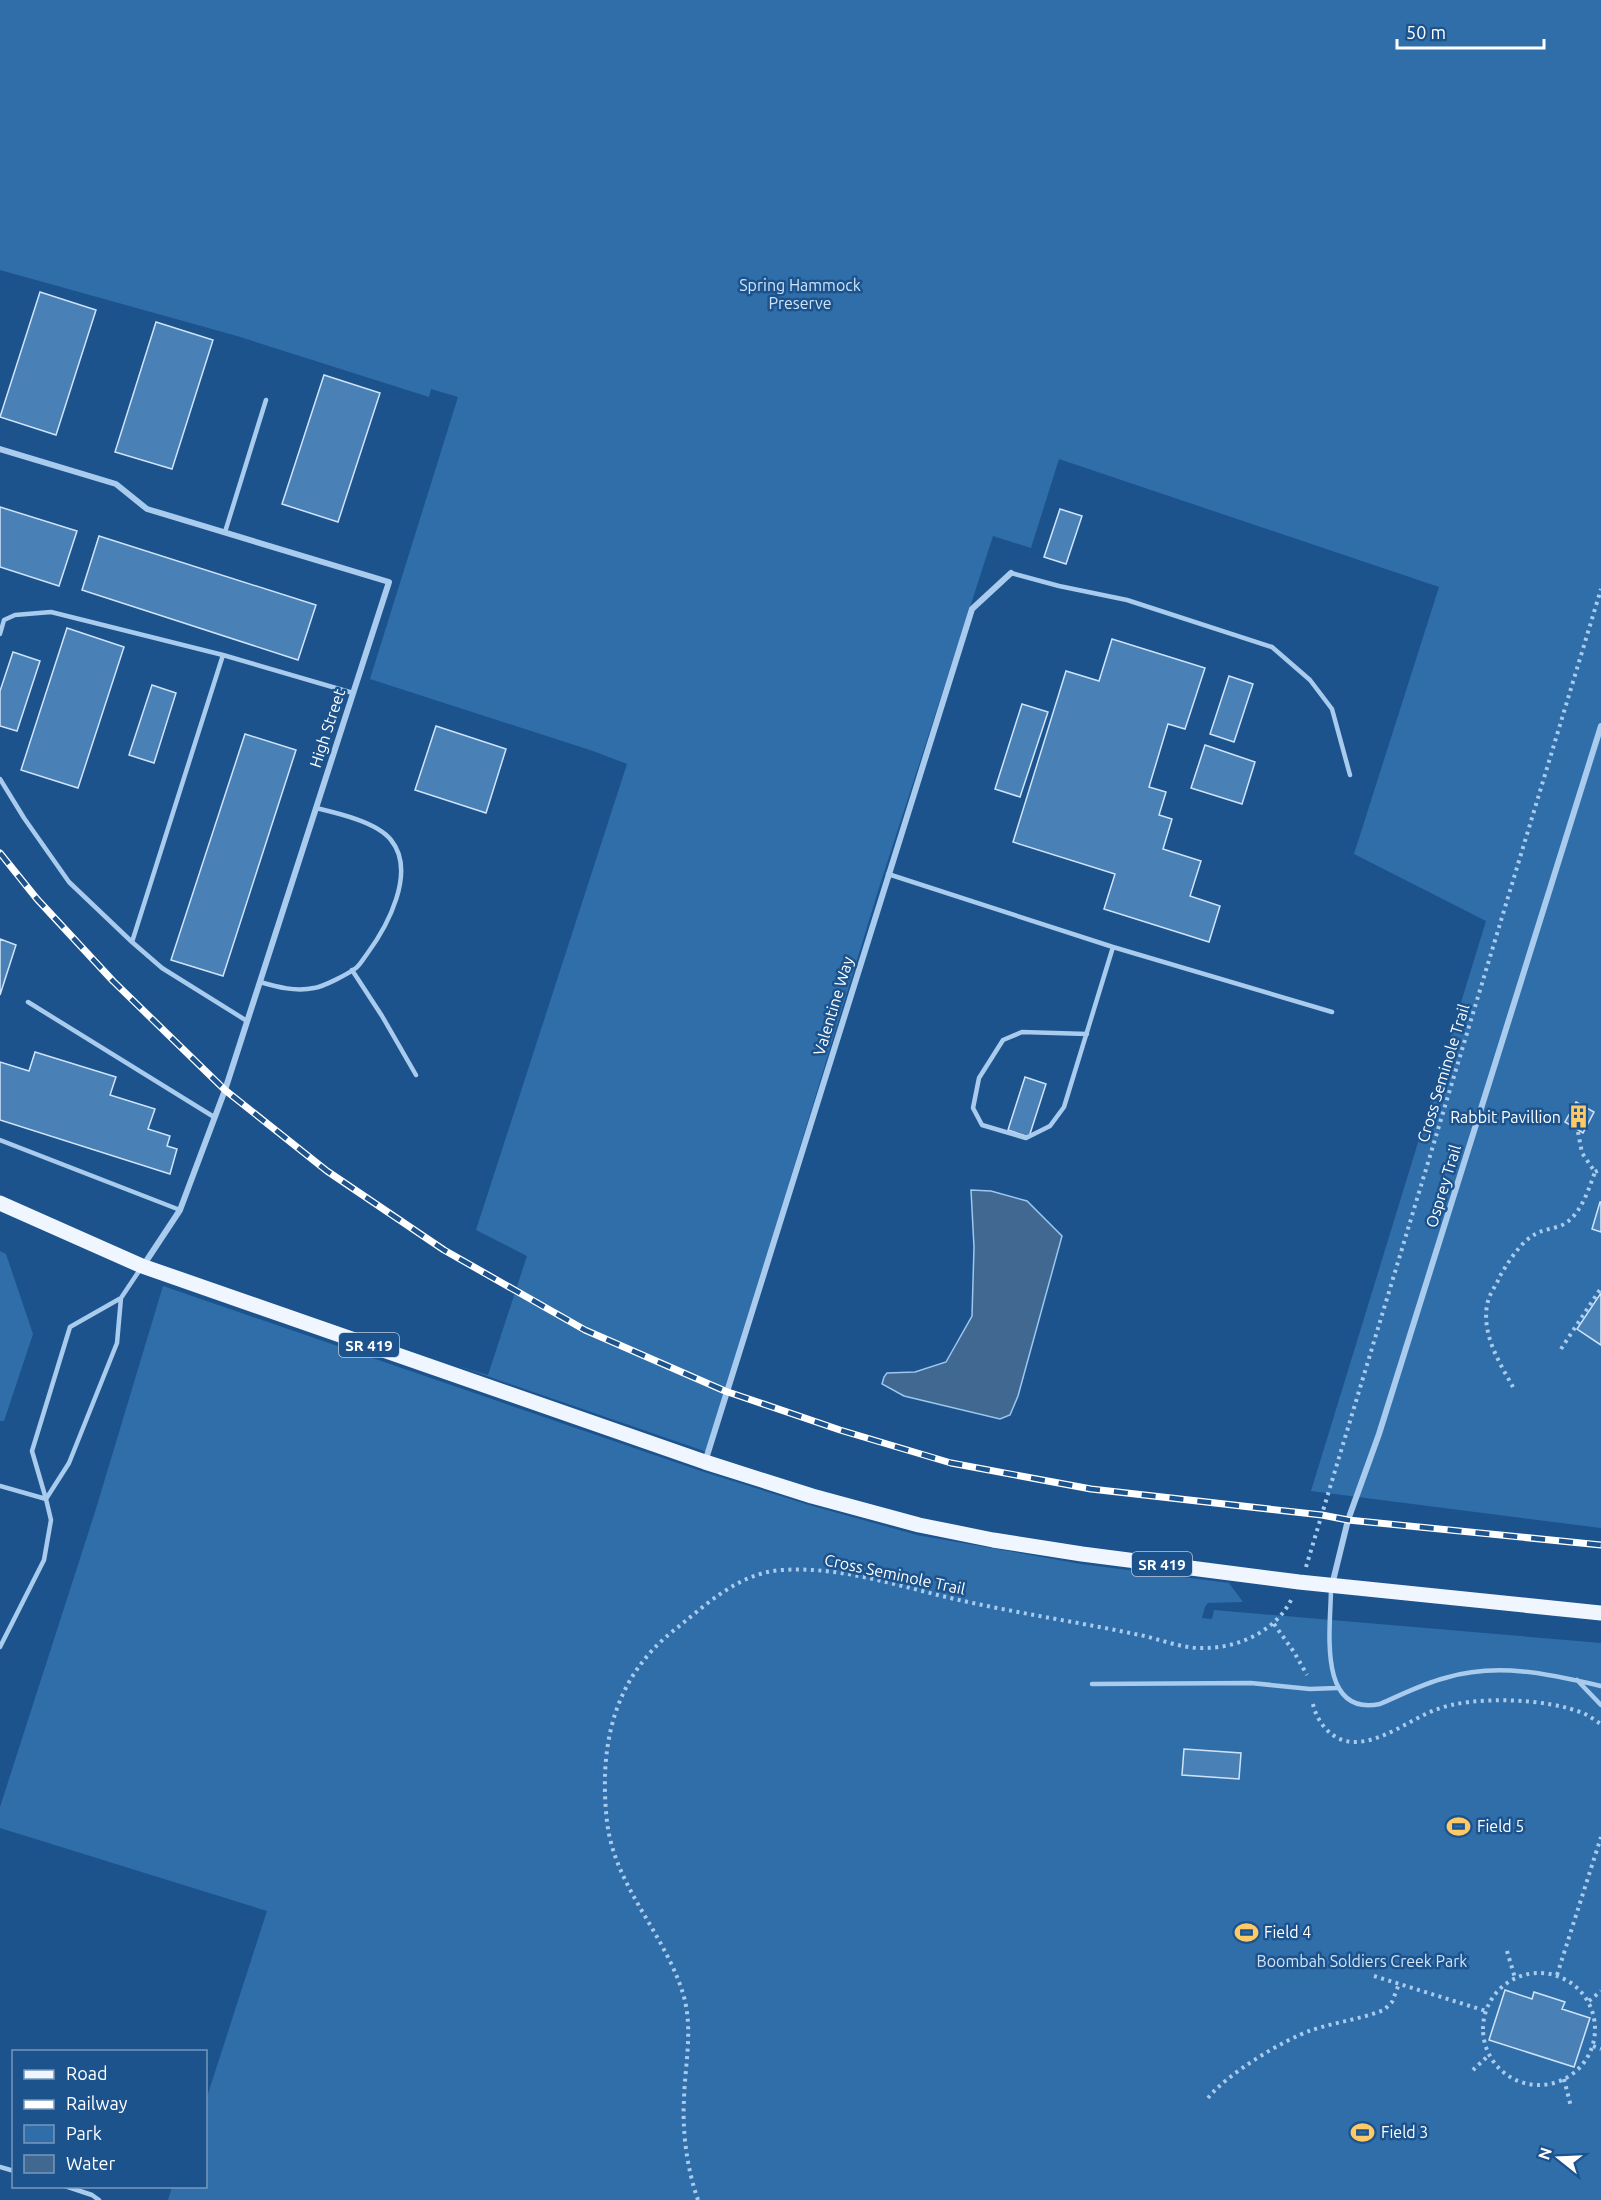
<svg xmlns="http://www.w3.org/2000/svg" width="1601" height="2200" font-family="Ubuntu,sans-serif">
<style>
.green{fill:#306eaa}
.water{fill:#406891;stroke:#9cc7ef;stroke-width:1.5}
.building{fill:#4980b6;stroke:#cfe4f9;stroke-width:1.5}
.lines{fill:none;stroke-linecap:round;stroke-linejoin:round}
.path{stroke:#a9cbed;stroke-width:4;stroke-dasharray:3 4.5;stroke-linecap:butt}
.lane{stroke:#a9cbed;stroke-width:4.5}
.street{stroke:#a9cbed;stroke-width:6}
.primary{stroke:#eff6ff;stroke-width:15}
.rail-casing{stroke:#fff;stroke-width:7}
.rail{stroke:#1c538d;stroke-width:4.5;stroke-dasharray:14;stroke-linecap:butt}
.labels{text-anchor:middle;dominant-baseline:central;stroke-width:5;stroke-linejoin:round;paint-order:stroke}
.shield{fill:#1c538d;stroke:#bbcbdd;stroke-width:1.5}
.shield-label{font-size:15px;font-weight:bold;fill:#fff}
.park-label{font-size:16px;fill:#cfe4f9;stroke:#1c538d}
.street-label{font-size:16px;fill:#fff;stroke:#1c538d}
.poi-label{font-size:16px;fill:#fff;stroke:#1c538d;text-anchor:start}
</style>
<rect width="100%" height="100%" fill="#1c538d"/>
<path class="green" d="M 0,0 L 1601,0 L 1601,1528 L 1311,1491 L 1486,921 L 1354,854 L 1439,587 L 1059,459 L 1031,548 L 993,536 L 878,891 L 707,1452 L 458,1366 L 488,1375 L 527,1256 L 476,1230 L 627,764 L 593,751 L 370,679 L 458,397 L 431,389 L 429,397 L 237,336 L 0,270 Z
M 0,1251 L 6,1254 L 33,1334 L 4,1421 L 0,1421 Z
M 163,1286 L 701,1471 L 809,1505 L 917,1535 L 1081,1564 L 1229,1583 L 1243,1602 L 1208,1603 L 1205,1607 L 1202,1618 L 1212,1619 L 1214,1610 L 1601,1643 L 1601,2200 L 168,2200 L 172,2187 L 206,2186 L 206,2100 L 267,1911 L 0,1828 L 0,1807 L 95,1512 Z"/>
<path class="water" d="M 971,1190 L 991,1191 L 1027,1201 L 1062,1236 L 1018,1396 L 1010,1415 L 1000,1419 L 904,1396 L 882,1384 L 884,1377 L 887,1373 L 915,1372 L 946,1362 L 972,1316 L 974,1247 Z"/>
<path class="building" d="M 40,292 L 96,310 L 56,435 L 0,417 Z
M 156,322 L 213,340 L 172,469 L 115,452 Z
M 324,375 L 380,393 L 338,522 L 282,504 Z
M 0,507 L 77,531 L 59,586 L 0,567 Z
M 1060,509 L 1082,516 L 1066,564 L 1044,557 Z
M 99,536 L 316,605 L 298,660 L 82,590 Z
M 67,628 L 124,647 L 78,788 L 21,770 Z
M 1112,639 L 1205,668 L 1185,729 L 1168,724 L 1149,787 L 1166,792 L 1159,815 L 1172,819 L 1163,849 L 1201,861 L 1190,896 L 1220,906 L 1209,942 L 1104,909 L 1115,874 L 1013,842 L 1066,671 L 1099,681 Z
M 13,652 L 40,661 L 17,731 L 0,726 L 0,691 Z
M 1229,676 L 1253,684 L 1234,742 L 1210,734 Z
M 152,685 L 176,693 L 154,763 L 129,755 Z
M 1022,704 L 1048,712 L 1020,797 L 995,789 Z
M 436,726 L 506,749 L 486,813 L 415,790 Z
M 245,734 L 296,750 L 223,976 L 171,960 Z
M 1205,745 L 1255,762 L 1242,804 L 1191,788 Z
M 0,939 L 16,945 L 0,995 Z
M 35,1052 L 116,1077 L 110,1095 L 155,1109 L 148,1129 L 170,1136 L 167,1146 L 177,1149 L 170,1174 L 0,1120 L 0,1062 L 29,1071 Z
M 1025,1077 L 1046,1084 L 1029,1137 L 1008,1130 Z
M 1576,1102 L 1594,1112 L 1583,1133 L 1565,1122 Z
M 1600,1202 L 1601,1202 L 1601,1232 L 1592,1229 Z
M 1601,1293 L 1601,1345 L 1577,1329 Z
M 1184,1749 L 1241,1753 L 1239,1779 L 1182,1775 Z
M 1505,1990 L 1532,1999 L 1534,1992 L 1565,2002 L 1562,2009 L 1590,2018 L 1574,2067 L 1489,2040 Z"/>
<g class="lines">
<path class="path" d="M 1578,1132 L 1582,1153 L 1595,1172
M 1595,1172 L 1601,1169
M 1561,1349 L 1601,1288
M 1513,1387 C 1499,1362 1480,1332 1488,1301 C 1490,1293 1497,1284 1500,1276 C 1507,1264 1517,1248 1528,1239 C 1540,1230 1543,1231 1557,1227 C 1579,1221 1588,1191 1595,1172
M 1306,1567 L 1601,589
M 1274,1624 L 1294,1652 L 1307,1675
M 1313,1704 C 1317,1723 1333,1742 1354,1742 C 1383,1742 1409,1720 1435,1710 C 1472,1695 1549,1698 1585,1714 C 1591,1717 1596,1721 1601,1724
M 1507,1951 L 1515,1978
M1483 2029a56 56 0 1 1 112 0a56 56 0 1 1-112 0Z
M 1557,1975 L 1601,1837
M 1374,1976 L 1486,2011
M 1589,2001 L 1601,1991
M 1593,2046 L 1601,2049
M 1473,2070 L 1489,2055
M 1564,2079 L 1571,2107
M 1208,2098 C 1227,2074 1283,2040 1312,2030 C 1336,2022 1361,2019 1384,2010 L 1392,2002 L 1399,1984
M 698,2200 C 687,2169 682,2131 684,2099 C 685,2064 693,2031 684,1997 C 666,1934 615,1888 607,1822 C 599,1748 612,1680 673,1631 C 706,1605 738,1573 782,1570 C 842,1566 901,1587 959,1600 C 1017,1613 1077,1622 1135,1634 C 1158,1638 1181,1649 1204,1648 C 1240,1648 1278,1630 1293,1596"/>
<path class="lane" d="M 225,532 L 266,400
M 1011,573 L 1059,586 L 1127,600 L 1272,647 L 1310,680 L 1332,709 L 1350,775
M 0,634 L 4,620 L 15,615 L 51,612 L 223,655
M 0,779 L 24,818 L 69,882 L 132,942
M 888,874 L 1113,947 L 1332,1012
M 352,970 L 382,1016 L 416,1075
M 260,982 C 277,987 296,992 314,988 C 323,987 348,974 356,968 C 360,965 364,958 367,954 C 387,927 417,872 391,840 C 377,822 337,813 316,808
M 28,1002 L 214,1117
M 247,1021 L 162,968 L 132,942 L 223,655 L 353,693
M 1087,1034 L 1022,1032 L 1003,1040 L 979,1078 L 973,1108 L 982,1125 L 1026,1138 L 1050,1126 L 1064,1107 L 1113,947
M 0,1140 L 180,1210
M 121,1298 L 117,1343 L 69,1463 L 46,1499 L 32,1451 L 70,1327 L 121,1298 L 141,1268
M 0,1486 L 46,1499 L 51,1520 L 44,1560 L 0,1647
M 1331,1588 C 1331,1626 1316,1717 1380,1704 C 1401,1695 1422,1684 1445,1678 C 1498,1662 1549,1674 1601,1686
M 1577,1680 L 1601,1705
M 1092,1684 L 1251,1683 L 1310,1689 L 1337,1688
M 0,2167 L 14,2171
M 65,2186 L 92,2195 L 99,2200"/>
<path class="street" d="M 0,449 L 116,484 L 147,509 L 389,582 L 225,1090 L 180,1210 L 143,1266
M 705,1462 L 972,609 L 1011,573
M 1332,1585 L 1348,1520 L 1379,1434 L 1601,726"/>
<path class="primary" d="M 0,1203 L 142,1266 L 705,1462 L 812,1496 L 919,1525 L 993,1540 L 1082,1554 L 1299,1582 L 1601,1613"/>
<defs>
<path id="rail" d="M 0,853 L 37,899 L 113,981 L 225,1090 L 327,1171 L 444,1250 L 585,1330 L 725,1391 L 840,1430 L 951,1463 L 1091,1489 L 1322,1515 L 1348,1520 L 1601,1545"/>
</defs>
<use href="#rail" class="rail-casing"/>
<use href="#rail" class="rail"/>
</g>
<defs>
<symbol id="building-bare" viewBox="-9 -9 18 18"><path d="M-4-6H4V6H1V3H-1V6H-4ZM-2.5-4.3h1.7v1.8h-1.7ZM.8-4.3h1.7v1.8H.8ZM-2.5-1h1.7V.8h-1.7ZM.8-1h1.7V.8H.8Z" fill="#fdca67" stroke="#1c538d" stroke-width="2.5" paint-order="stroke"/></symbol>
<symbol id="stadium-bare" viewBox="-9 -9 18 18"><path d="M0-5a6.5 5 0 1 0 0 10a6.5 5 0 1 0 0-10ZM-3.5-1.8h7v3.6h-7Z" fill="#fdca67" stroke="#1c538d" stroke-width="2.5" paint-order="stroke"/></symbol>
</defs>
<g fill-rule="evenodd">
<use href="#building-bare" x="1562" y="1100" width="33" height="33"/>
<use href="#stadium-bare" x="1442" y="1810" width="33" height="33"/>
<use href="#stadium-bare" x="1230" y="1916" width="33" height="33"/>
<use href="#stadium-bare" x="1346" y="2116" width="33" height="33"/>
</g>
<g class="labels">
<g class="shield">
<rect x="339" y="1333" width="60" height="24" rx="4.5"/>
<rect x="1132" y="1552" width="60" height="24" rx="4.5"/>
</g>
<g class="shield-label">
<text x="369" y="1345">SR 419</text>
<text x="1162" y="1564">SR 419</text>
</g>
<g class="park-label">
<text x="800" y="285">Spring Hammock<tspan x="800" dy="18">Preserve</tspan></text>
<text x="1362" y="1961">Boombah Soldiers Creek Park</text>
</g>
<g class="street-label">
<text transform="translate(327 728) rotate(-72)">High Street</text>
<text transform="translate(833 1006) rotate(-73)">Valentine Way</text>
<text transform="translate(1443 1073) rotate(-73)">Cross Seminole Trail</text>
<text transform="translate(1443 1186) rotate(-73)">Osprey Trail</text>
<text transform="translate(895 1574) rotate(12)">Cross Seminole Trail</text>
</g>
<g class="poi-label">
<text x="1561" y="1117" text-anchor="end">Rabbit Pavillion</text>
<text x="1477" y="1826">Field 5</text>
<text x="1264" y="1932">Field 4</text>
<text x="1381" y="2132">Field 3</text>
</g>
</g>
<rect x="12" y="2050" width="195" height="138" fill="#1c538d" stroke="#7798bb" stroke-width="1.5"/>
<rect x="24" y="2070" width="30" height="9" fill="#eff6ff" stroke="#7798bb" stroke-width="1.5"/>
<text x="66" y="2080" font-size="18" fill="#ffffff">Road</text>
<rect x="24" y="2100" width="30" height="9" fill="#ffffff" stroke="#7798bb" stroke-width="1.5"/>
<text x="66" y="2110" font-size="18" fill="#ffffff">Railway</text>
<rect x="24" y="2125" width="30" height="18" fill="#306eaa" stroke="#7798bb" stroke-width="1.5"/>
<text x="66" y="2140" font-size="18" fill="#ffffff">Park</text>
<rect x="24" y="2155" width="30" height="18" fill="#406891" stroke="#7798bb" stroke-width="1.5"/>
<text x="66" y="2170" font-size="18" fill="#ffffff">Water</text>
<g transform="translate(1559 2158) rotate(288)" stroke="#1c538d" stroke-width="4.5" paint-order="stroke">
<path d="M0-4.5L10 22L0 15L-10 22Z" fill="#ffffff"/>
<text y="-9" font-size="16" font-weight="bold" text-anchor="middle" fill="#ffffff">N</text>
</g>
<path d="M1397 39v9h147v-9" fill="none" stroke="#ffffff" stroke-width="3"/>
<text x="1406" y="39" font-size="18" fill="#ffffff" stroke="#1c538d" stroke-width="4.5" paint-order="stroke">50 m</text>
</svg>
